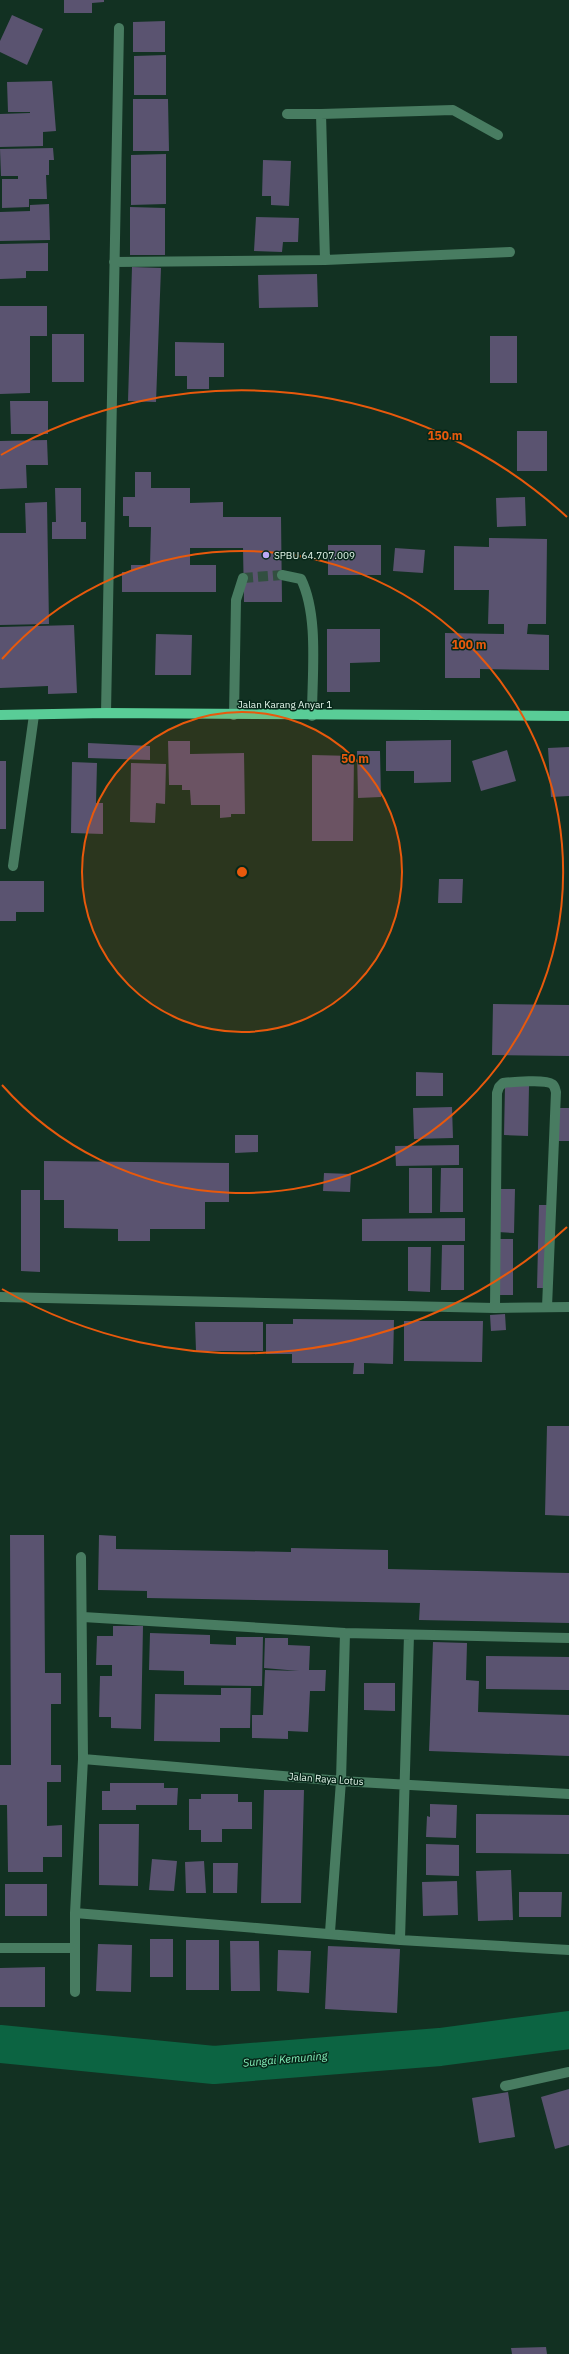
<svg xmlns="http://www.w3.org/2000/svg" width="569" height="2354" font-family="'IBM Plex Sans',sans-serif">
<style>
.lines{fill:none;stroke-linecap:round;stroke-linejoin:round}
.river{stroke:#0c6442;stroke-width:38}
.building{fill:#5a5370}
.minor-tunnel{stroke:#324f40;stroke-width:10;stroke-dasharray:10 5;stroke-linecap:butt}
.minor{stroke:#487c61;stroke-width:10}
.major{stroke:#59cd97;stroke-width:10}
.ring{fill:none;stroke:#e8590c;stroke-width:2}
.poi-dot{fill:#bcaaf6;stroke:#072719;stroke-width:1.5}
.labels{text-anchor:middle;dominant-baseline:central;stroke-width:3;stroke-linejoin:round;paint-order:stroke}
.poi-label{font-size:10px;fill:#e6f8ed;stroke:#072719;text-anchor:start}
.street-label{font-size:10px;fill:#e6f8ed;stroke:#072719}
.water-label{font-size:11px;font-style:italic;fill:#84efba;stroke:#072719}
.centre{fill:#e8590c;stroke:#072719;stroke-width:2}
.ring-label{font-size:12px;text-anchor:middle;font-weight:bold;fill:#e8590c;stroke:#072719;stroke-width:3;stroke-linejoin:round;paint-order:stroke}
</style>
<rect width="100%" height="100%" fill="#123122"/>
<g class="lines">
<path class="river" d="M 0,2044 L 214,2065 L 440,2047 L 569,2030"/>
</g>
<path class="building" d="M 64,0 L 104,0 L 104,2 L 92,3 L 92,13 L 64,13 Z
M 12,15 L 43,29 L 27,65 L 0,52 L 0,41 Z
M 165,21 L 165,52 L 133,52 L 133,22 Z
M 166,55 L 166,95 L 134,95 L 134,56 Z
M 52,81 L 56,131 L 43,132 L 43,146 L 0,147 L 0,114 L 30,113 L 30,112 L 8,112 L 7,82 Z
M 133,99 L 168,99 L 169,151 L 133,151 Z
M 53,148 L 54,160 L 49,160 L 49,175 L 46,175 L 47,199 L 29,199 L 29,207 L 2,208 L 2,179 L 18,179 L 18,176 L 1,176 L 0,149 Z
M 166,154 L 166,204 L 131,205 L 131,155 Z
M 263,160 L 291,161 L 289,206 L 271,205 L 271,196 L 262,196 Z
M 49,204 L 50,240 L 0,241 L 0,212 L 30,211 L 30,205 Z
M 130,207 L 165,208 L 165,255 L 130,255 Z
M 256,217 L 299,218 L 298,242 L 283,242 L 282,252 L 254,251 Z
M 48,243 L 48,271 L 26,271 L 26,278 L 0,279 L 0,244 Z
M 132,267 L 161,268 L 156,402 L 128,401 Z
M 317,274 L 318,307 L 259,308 L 258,275 Z
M 0,306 L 47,306 L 47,336 L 30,336 L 30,393 L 0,394 Z
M 52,334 L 84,334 L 84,382 L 52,382 Z
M 490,336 L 517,336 L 517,383 L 490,383 Z
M 175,342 L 224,343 L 224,377 L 209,377 L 209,389 L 187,389 L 187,376 L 175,376 Z
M 10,401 L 48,401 L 48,434 L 11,434 Z
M 517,431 L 547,431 L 547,471 L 517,471 Z
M 47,440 L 48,465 L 26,465 L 27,488 L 0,489 L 0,441 Z
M 135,472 L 151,472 L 151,488 L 190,488 L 190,503 L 223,502 L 223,517 L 281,517 L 282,602 L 244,602 L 243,548 L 190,548 L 190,565 L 216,565 L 216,592 L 122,592 L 122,572 L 131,572 L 131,565 L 150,565 L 151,527 L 129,527 L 129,516 L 123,516 L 123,497 L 135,497 Z
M 55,488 L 81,488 L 81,522 L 86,522 L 86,539 L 52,539 L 52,522 L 56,522 Z
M 525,497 L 526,526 L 497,527 L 496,498 Z
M 47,502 L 49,624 L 0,625 L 0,533 L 26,533 L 25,503 Z
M 489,538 L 547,539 L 546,624 L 528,624 L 527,634 L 549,635 L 549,670 L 480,669 L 480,678 L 445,678 L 445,633 L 504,634 L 504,624 L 488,624 L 489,590 L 454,590 L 454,546 L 489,547 Z
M 328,545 L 381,545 L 381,575 L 328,575 Z
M 395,548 L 425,550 L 423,573 L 393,571 Z
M 74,625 L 77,693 L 48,694 L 48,686 L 0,688 L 0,627 Z
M 327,629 L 380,629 L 380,662 L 350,663 L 350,692 L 327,692 Z
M 156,634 L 192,635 L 191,675 L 155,675 Z
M 451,740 L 451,782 L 414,783 L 414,771 L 386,771 L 386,741 Z
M 168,741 L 190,741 L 190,754 L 244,753 L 245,814 L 231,814 L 231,817 L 220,818 L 220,805 L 191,805 L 190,790 L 182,790 L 182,785 L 169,785 Z
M 88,743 L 150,746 L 150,760 L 88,758 Z
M 569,747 L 569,796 L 551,797 L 548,748 Z
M 507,750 L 516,781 L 481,791 L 472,761 Z
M 357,751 L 380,751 L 381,797 L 358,798 Z
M 312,755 L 354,756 L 353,841 L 312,841 Z
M 0,761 L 6,761 L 6,829 L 0,829 Z
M 72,762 L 97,763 L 96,803 L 103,803 L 103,834 L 71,833 Z
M 131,763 L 166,764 L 165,804 L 156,803 L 155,823 L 130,822 Z
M 439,879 L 463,879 L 462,903 L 438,903 Z
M 0,881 L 44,881 L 44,912 L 16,912 L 16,921 L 0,921 Z
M 493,1004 L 569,1005 L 569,1056 L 492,1055 Z
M 416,1072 L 443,1073 L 443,1096 L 416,1096 Z
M 505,1086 L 529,1086 L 528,1136 L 504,1135 Z
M 452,1107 L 453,1138 L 414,1139 L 413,1108 Z
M 557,1108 L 569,1108 L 569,1141 L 557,1141 Z
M 235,1135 L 258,1135 L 258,1152 L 235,1153 Z
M 459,1145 L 459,1165 L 396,1166 L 395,1146 Z
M 44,1161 L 229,1163 L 229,1202 L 205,1202 L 205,1229 L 150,1229 L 150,1241 L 118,1241 L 118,1229 L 64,1228 L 64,1200 L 44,1200 Z
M 409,1168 L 432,1168 L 432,1213 L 409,1213 Z
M 441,1168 L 463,1168 L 463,1212 L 440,1212 Z
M 324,1173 L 351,1174 L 350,1192 L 323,1191 Z
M 500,1189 L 515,1189 L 514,1233 L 498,1232 Z
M 21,1190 L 40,1190 L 40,1272 L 21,1271 Z
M 539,1205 L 549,1205 L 547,1288 L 537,1288 Z
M 465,1218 L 465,1241 L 362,1241 L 362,1219 Z
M 497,1239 L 513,1239 L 513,1295 L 497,1295 Z
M 442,1245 L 464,1245 L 464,1290 L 441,1290 Z
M 408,1247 L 431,1247 L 430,1292 L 408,1291 Z
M 505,1314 L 506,1330 L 491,1331 L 490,1315 Z
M 293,1319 L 394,1320 L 393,1364 L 364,1363 L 364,1374 L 353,1374 L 354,1363 L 292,1363 L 292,1354 L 266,1354 L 266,1324 L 293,1324 Z
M 404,1321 L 483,1321 L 482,1362 L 404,1361 Z
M 195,1322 L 263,1322 L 263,1351 L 196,1351 Z
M 547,1426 L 569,1426 L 569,1516 L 545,1515 Z
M 10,1535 L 44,1535 L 45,1673 L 61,1673 L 61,1704 L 51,1704 L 51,1765 L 61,1765 L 61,1782 L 47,1782 L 47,1826 L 62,1825 L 62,1857 L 43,1857 L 43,1872 L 8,1872 L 7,1805 L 0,1805 L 0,1765 L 11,1765 Z
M 99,1535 L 116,1536 L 116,1549 L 291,1552 L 291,1548 L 388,1550 L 388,1569 L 569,1573 L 569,1623 L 419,1620 L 420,1603 L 147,1598 L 147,1591 L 98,1590 Z
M 113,1626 L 143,1626 L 141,1729 L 111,1728 L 111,1717 L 99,1717 L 100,1676 L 112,1676 L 112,1665 L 96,1665 L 97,1636 L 113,1636 Z
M 150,1633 L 210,1635 L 210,1644 L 236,1645 L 236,1637 L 263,1637 L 262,1686 L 184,1685 L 184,1671 L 149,1670 Z
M 265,1638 L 288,1638 L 288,1645 L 310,1646 L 309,1670 L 326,1670 L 325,1691 L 310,1691 L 308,1732 L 288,1731 L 288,1739 L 252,1738 L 252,1715 L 263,1715 L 265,1670 L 299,1671 L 264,1668 Z
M 433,1642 L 467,1643 L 466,1680 L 479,1681 L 478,1712 L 569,1715 L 569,1756 L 429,1751 Z
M 486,1656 L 569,1657 L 569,1690 L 486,1689 Z
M 364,1683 L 395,1683 L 395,1711 L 364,1710 Z
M 221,1688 L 251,1688 L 250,1728 L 220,1728 L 220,1742 L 154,1741 L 155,1694 L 221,1695 Z
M 110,1783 L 164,1783 L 164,1788 L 178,1788 L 177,1805 L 136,1805 L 136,1810 L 102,1810 L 102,1791 L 110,1791 Z
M 264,1790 L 304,1790 L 301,1903 L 261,1903 Z
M 201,1794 L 238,1794 L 238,1802 L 252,1802 L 252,1829 L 222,1829 L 222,1842 L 201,1842 L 201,1830 L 189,1830 L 189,1799 L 201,1799 Z
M 430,1804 L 457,1805 L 456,1838 L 426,1837 L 427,1816 L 430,1817 Z
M 476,1814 L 569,1815 L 569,1854 L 476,1853 Z
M 99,1824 L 139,1824 L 138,1886 L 99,1885 Z
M 426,1844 L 459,1845 L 459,1876 L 426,1875 Z
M 152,1859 L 177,1861 L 174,1891 L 149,1890 Z
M 204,1861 L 206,1893 L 186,1893 L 185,1862 Z
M 213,1863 L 238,1863 L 237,1893 L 213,1893 Z
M 511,1870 L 513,1920 L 478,1921 L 476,1871 Z
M 457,1881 L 458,1915 L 423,1916 L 422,1882 Z
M 5,1884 L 47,1884 L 47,1916 L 5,1916 Z
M 519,1892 L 562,1892 L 561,1917 L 519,1917 Z
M 150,1939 L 173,1939 L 173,1977 L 150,1977 Z
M 186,1940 L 219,1940 L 219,1990 L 186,1990 Z
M 230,1941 L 259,1941 L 260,1991 L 231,1991 Z
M 98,1944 L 132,1945 L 131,1992 L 96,1991 Z
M 328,1946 L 400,1949 L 397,2013 L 325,2009 Z
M 278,1950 L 311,1951 L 309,1993 L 277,1991 Z
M 45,1967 L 45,2007 L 0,2007 L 0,1968 Z
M 569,2089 L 569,2145 L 555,2149 L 541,2097 Z
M 508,2092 L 515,2137 L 479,2143 L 472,2098 Z
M 546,2347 L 547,2354 L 512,2354 L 511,2348 Z"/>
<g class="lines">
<path class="minor-tunnel" d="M 243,578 L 282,575"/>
<path class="minor" d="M 287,114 L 321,114
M 325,260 L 510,252
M 114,262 L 325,260 L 321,114 L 453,110 L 498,135
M 282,575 L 301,579 C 319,616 312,674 312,716
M 106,713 L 119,28
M 234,715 L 236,600 L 243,578
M 13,866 L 34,715
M 0,1297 L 495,1308 L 569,1307
M 495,1308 L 497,1093 L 499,1087 L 503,1083 C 512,1082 546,1079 552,1084 C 555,1086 555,1089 556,1092 L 547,1307
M 83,1617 L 345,1633 L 569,1638
M 83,1759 L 341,1781 L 569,1794
M 75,1913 L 400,1940 L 569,1950
M 330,1932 L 341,1781 L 345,1633
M 400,1940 L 409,1635
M 0,1948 L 75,1948
M 75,1992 L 75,1913 L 83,1759 L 81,1557
M 505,2086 L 569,2072"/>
<path class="major" d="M 0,715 L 106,713 L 569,716"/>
</g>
<circle cx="242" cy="872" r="160" fill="#e8590c" fill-opacity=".12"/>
<g class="ring">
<circle cx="242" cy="872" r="160"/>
<path d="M2 659A321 321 0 1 1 2 1085"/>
<path d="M567 1227A481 481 0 0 1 2 1289M1 455A481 481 0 0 1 567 517"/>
</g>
<circle class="poi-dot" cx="266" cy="555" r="4"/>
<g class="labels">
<g class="poi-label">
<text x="274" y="555">SPBU 64.707.009</text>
</g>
<g class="street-label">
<text x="285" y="704">Jalan Karang Anyar 1</text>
<text transform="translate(326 1779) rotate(4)">Jalan Raya Lotus</text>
</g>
<g class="water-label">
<text transform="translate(285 2059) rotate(-5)">Sungai Kemuning</text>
</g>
</g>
<circle cx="242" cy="872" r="6" class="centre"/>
<g class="ring-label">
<text x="445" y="440">150 m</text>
<text x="469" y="649">100 m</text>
<text x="355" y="763">50 m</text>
</g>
</svg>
